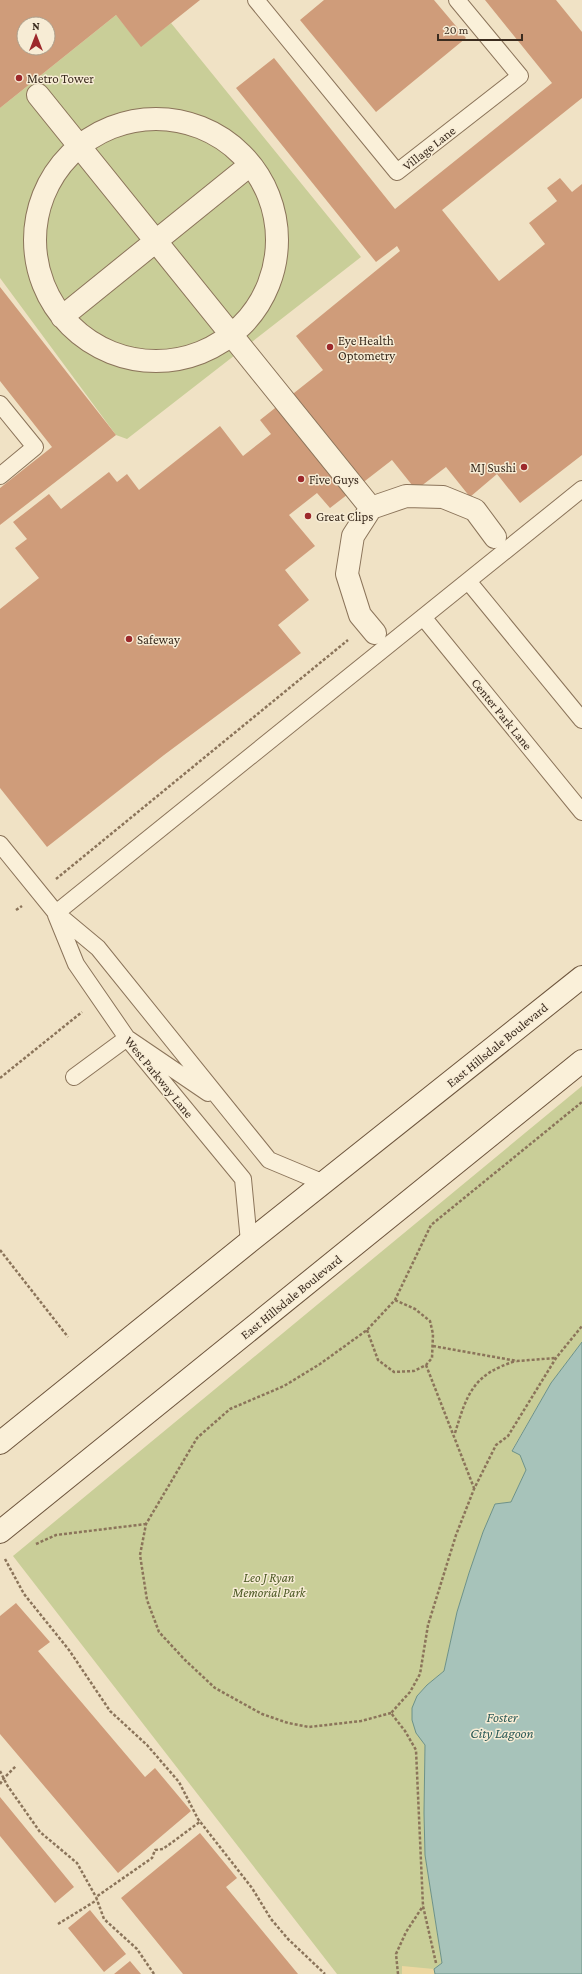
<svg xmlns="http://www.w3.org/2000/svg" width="582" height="1974" font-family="'Crimson Pro',serif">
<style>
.green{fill:#c9ce98}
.sand{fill:#ecd7a1}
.water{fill:#a7c3ba;stroke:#6d9288}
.building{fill:#cf9c7a;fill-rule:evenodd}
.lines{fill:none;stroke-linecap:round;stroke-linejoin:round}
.service-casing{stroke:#8b745a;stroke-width:18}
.pedestrian-casing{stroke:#8b745a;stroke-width:24}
.secondary-casing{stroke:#6d553d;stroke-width:24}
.path{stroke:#8b745a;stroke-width:2.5;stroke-dasharray:3 2;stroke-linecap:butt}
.service{stroke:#faf0d9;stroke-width:16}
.pedestrian{stroke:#faf0d9;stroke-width:22}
.secondary{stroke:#faf0d9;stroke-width:22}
.poi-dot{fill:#9d282b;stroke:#f7ecd5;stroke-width:1.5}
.labels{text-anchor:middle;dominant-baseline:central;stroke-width:3;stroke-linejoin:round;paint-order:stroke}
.poi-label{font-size:13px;fill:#3b2c1f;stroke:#f7ecd5;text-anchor:start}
.street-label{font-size:13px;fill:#3b2c1f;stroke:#f7ecd5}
.park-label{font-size:13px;font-style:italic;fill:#4c5824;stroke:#f7ecd5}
.water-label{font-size:14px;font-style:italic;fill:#2d5b58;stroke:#f7ecd5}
</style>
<rect width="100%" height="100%" fill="#f0e2c5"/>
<path class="green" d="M 116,15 L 141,46 L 171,23 L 361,257 L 127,439 L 116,435 L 0,278 L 0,108 Z
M 582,1086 L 582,1342 L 551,1383 L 512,1450 L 520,1455 L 526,1470 L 511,1502 L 495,1504 L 483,1532 L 469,1573 L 457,1612 L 444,1671 L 427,1685 L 417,1696 L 416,1733 L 425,1745 L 424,1813 L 425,1855 L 442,1963 L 434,1969 L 435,1974 L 337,1974 L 13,1556 Z"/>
<path class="sand" d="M 402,1966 L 434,1969 L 435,1974 L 402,1974 Z"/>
<path class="water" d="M 582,1342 L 582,1974 L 435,1974 L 434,1969 L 442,1963 L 425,1855 L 424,1813 L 425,1745 L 416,1733 L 412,1720 L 412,1708 L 417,1696 L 427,1685 L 444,1671 L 457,1612 L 469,1573 L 483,1532 L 495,1504 L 511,1502 L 526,1470 L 520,1455 L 512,1451 L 551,1383 Z"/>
<path class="building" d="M 0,0 L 200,0 L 141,47 L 116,15 L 0,108 ZM 24,24 L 48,24 L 48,48 L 24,48 Z
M 324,0 L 434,0 L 466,38 L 376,112 L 300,20 Z
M 485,0 L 556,0 L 582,32 L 582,98 L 442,210 L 499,281 L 545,244 L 529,223 L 557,201 L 547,188 L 560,178 L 572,192 L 582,184 L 582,455 L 520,503 L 497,474 L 470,497 L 446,467 L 416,490 L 392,460 L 330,508 L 317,493 L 289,515 L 315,546 L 285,570 L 309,600 L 278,625 L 301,653 L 164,755 L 47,847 L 0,788 L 0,609 L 39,578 L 15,548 L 27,539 L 13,522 L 49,494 L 61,509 L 109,472 L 117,482 L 127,474 L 139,490 L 220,426 L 243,456 L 271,434 L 260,420 L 323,370 L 296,336 L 400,251 L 397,246 L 376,262 L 236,88 L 274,58 L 395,209 L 552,83 Z
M 0,287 L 116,435 L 0,525 L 0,488 L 52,447 L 0,381 Z
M 16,1603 L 50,1642 L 38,1651 L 145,1777 L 155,1768 L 191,1811 L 118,1873 L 0,1734 L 0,1616 Z
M 0,1797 L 74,1887 L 55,1903 L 0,1836 Z
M 200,1833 L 237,1878 L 226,1887 L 298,1974 L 183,1974 L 121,1898 Z
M 90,1910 L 126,1954 L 104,1972 L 68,1928 Z
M 130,1961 L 141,1974 L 114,1974 Z"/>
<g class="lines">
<defs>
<path id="service" d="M 256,0 L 397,172 L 520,76 L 457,0
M 0,404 L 35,447 L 0,476
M 468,581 L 582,720
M 423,617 L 582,812
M 0,844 L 56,913 L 98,948 L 269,1160 L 324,1183
M 56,913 L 582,489
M 56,915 L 76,964 L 127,1038 L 243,1179 L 249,1242
M 74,1077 L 127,1038 L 208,1093"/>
<path id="pedestrian" d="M 38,95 L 371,508
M35 240a121 121 0 1 1 242 0a121 121 0 1 1-242 0Z
M 62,317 L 250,165
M 375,633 L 360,615 L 347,574 L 353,536 L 371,508 L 406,496 L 443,497 L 475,510 L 495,537"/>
<path id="secondary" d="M 0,1443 L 249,1242 L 582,977
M 0,1532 L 582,1061"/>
</defs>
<use href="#service" class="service-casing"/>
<use href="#pedestrian" class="pedestrian-casing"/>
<use href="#secondary" class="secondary-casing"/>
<path class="path" d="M 56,879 L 348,640
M 16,910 L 22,906
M 0,1078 L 82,1012
M 0,1250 L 68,1337
M 367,1330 L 378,1360 L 394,1372 L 414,1371 L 426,1365 L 432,1358 L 433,1334 L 430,1321 L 415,1309 L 395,1300
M 433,1346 L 517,1361 L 556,1358
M 426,1365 L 474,1488
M 455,1433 C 467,1394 473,1374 516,1361
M 36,1544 L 56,1535 L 146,1524
M 5,1559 L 24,1594 L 69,1650 L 110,1711 L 147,1745 L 179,1782 L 198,1819 L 252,1888 L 271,1919 L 288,1939 L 325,1974
M 391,1713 L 361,1721 L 309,1727 L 288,1723 L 262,1714 L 215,1688 L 185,1660 L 159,1632 L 147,1600 L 140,1555 L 146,1524 L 197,1438 L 230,1409 L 284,1386 L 320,1364 L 367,1330 L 395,1300 L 431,1225 L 582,1102
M 0,1771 L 7,1785 L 40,1832 L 77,1863 L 96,1897
M 0,1784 L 4,1778 L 16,1766
M 58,1924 L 97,1900
M 436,1963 L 423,1906 L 416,1750 L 405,1731 L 391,1713 L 410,1692 L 420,1674 L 428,1625 L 456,1535 L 474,1489 L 496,1445 L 508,1436 L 556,1358 L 582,1326
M 154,1974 L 137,1949 L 104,1919 L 96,1897 L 152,1858 L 155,1850 L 163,1849 L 201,1821
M 398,1974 L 396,1954 L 406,1932 L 423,1906"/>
<use href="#service" class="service"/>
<use href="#pedestrian" class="pedestrian"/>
<use href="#secondary" class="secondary"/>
</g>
<g class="poi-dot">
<circle cx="19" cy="78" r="4"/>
<circle cx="330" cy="347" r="4"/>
<circle cx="524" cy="467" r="4"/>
<circle cx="301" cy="479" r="4"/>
<circle cx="308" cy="516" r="4"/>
<circle cx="129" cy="639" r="4"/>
</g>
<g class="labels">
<g class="poi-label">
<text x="27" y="78">Metro Tower</text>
<text x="338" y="340">Eye Health<tspan x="338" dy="15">Optometry</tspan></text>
<text x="516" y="467" text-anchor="end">MJ Sushi</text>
<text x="309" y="479">Five Guys</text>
<text x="316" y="516">Great Clips</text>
<text x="137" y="639">Safeway</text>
</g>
<g class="street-label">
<text transform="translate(429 148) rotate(-38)">Village Lane</text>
<text transform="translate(502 714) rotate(51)">Center Park Lane</text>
<text transform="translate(497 1045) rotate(-39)">East Hillsdale Boulevard</text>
<text transform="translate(159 1077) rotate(51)">West Parkway Lane</text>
<text transform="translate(291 1297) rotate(-39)">East Hillsdale Boulevard</text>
</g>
<g class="park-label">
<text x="269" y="1577">Leo J Ryan<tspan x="269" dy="15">Memorial Park</tspan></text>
</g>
<g class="water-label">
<text x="502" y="1717">Foster<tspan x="502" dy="16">City Lagoon</tspan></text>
</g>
</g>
<g transform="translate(36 36)"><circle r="19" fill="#f7ecd5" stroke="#ac9f8c"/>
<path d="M0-3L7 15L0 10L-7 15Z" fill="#9d282b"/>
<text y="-6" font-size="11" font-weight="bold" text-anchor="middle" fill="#3b2c1f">N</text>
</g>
<path d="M438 34v6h84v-6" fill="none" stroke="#3b2c1f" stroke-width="2"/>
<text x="444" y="34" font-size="12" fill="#3b2c1f" stroke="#f7ecd5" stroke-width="3" paint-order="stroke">20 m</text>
</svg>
